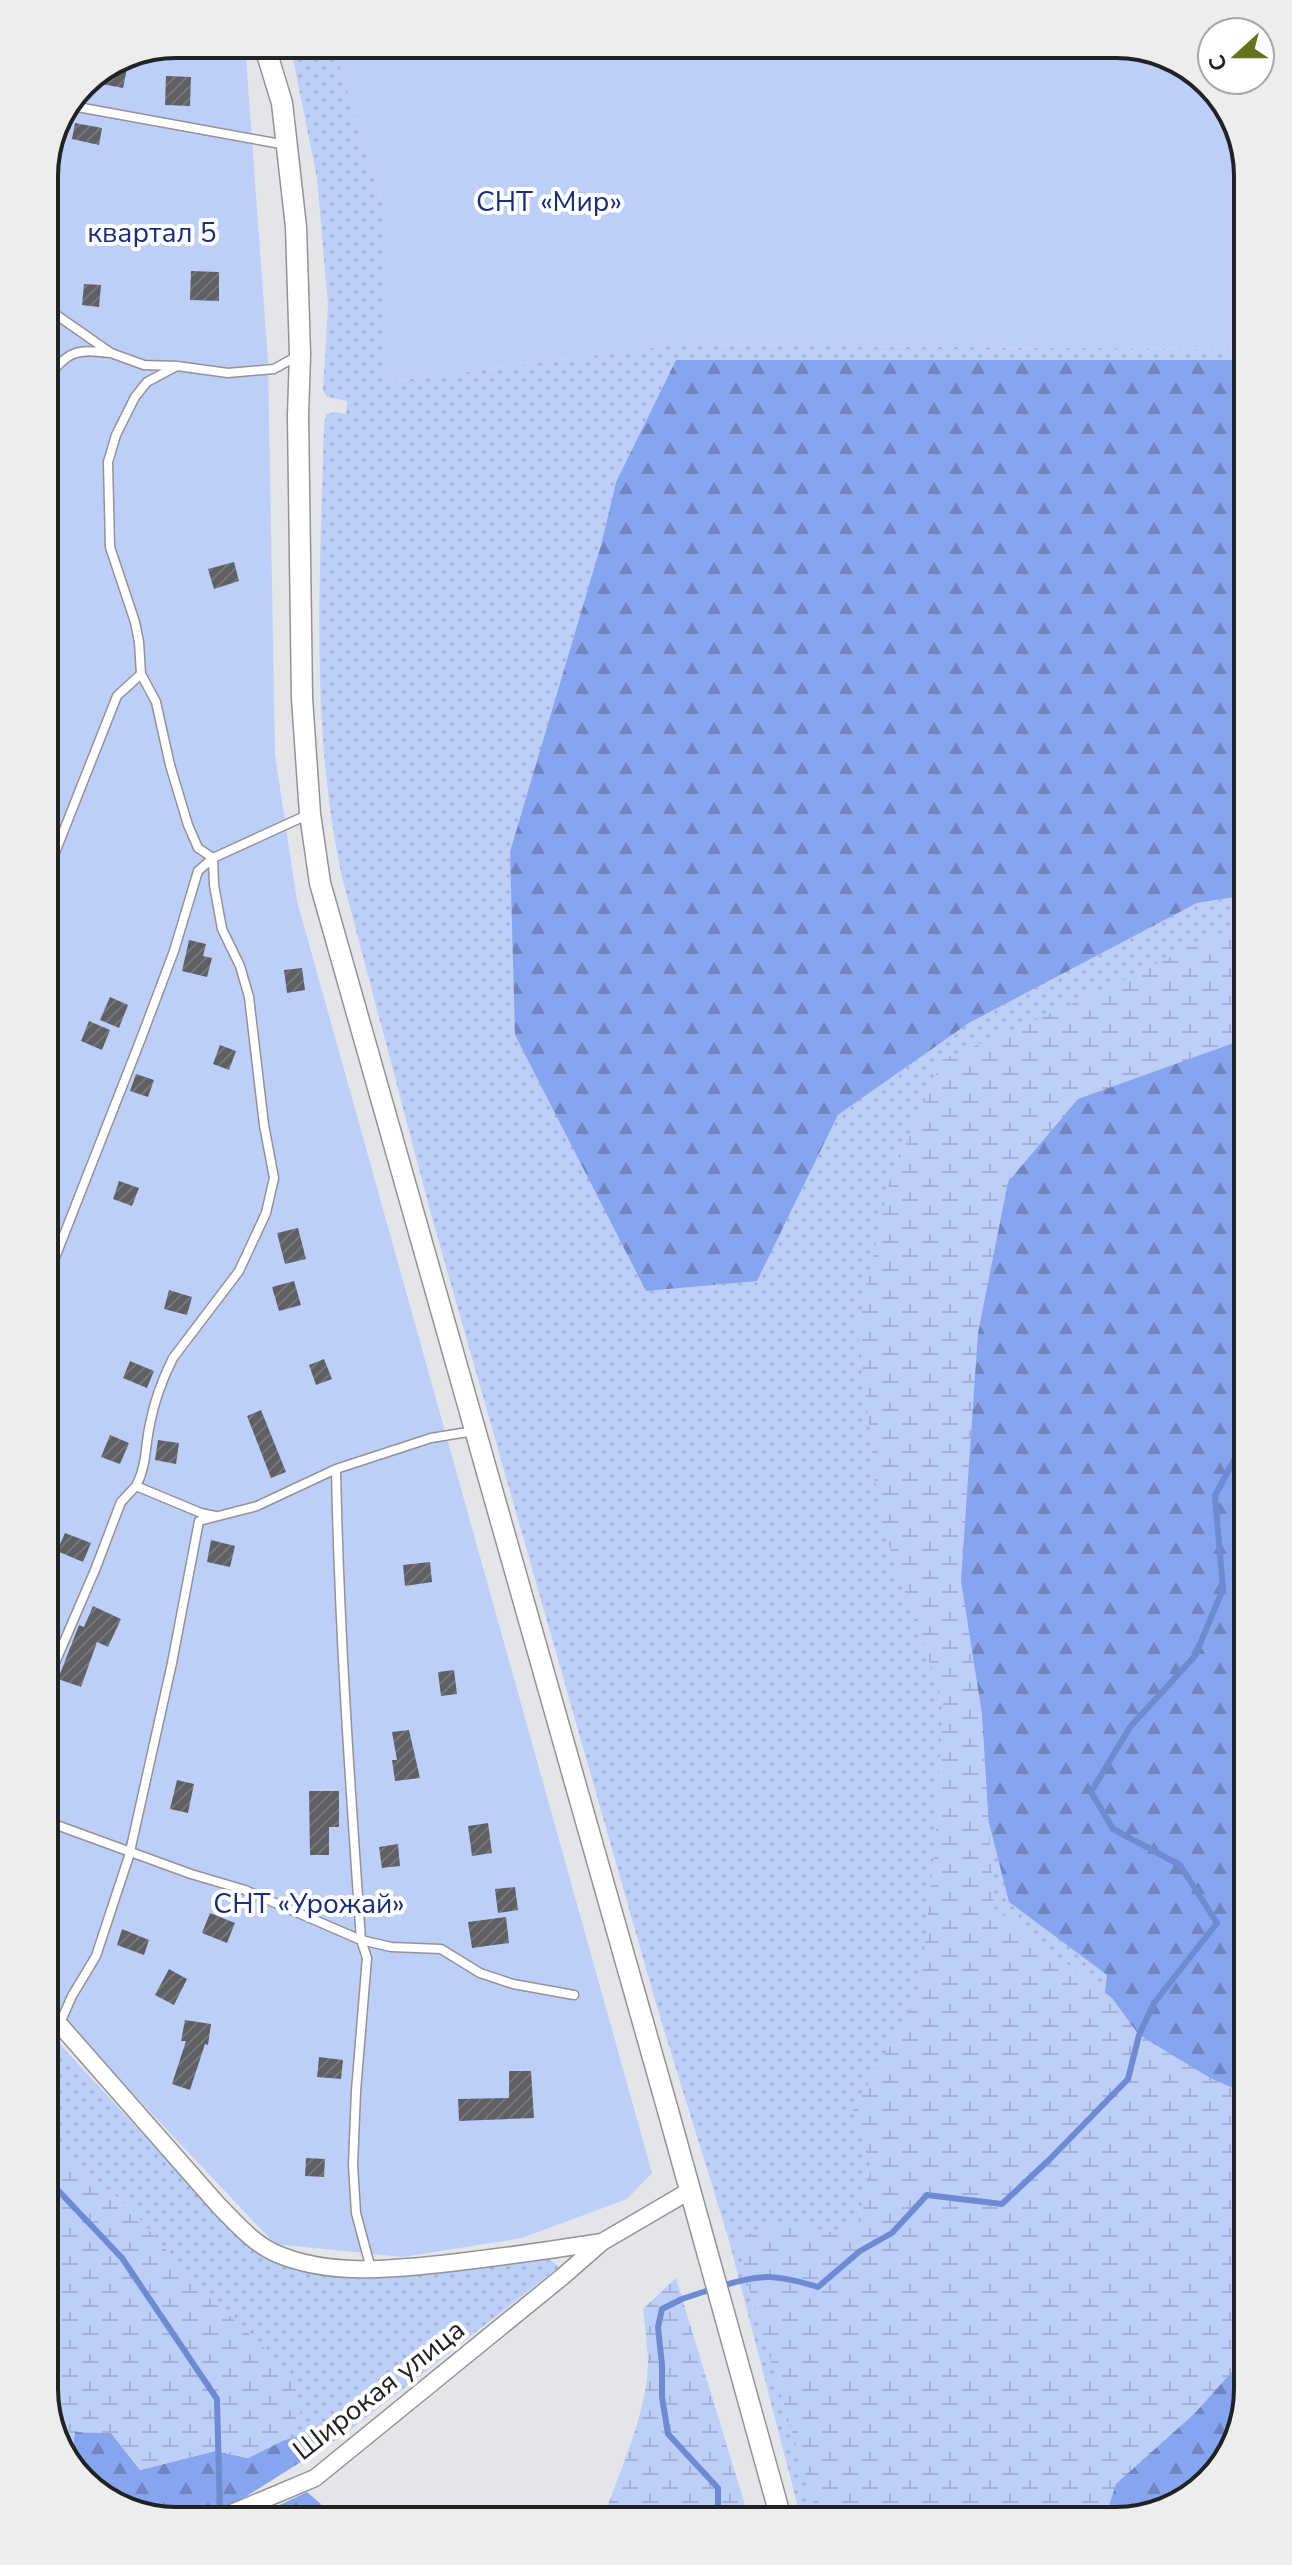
<svg xmlns="http://www.w3.org/2000/svg" width="1292" height="2565" font-family="'Nunito Sans',sans-serif">
<style>
.grass{fill:url(#grass-dots)}
.forest{fill:url(#forest-firs)}
.wetland{fill:url(#wetland-marsh)}
.garden{fill:#bdcff9}
.lines{fill:none;stroke-linecap:round;stroke-linejoin:round}
.stream{stroke:#6e8ad2;stroke-width:6}
.building{fill:url(#building-hatch)}
.service-casing{stroke:#919397;stroke-width:11}
.minor-casing{stroke:#919397;stroke-width:19}
.tertiary-casing{stroke:#919397;stroke-width:23}
.service{stroke:#fff;stroke-width:8}
.minor{stroke:#fff;stroke-width:16}
.tertiary{stroke:#fff;stroke-width:20}
.labels{text-anchor:middle;dominant-baseline:central;stroke-width:8;stroke-linejoin:round;paint-order:stroke}
.park-label{font-size:28px;fill:#182d81;stroke:#fff}
.street-label{font-size:28px;fill:#212223;stroke:#fff}
.rim{fill:none;stroke:#212223;stroke-width:4}
</style>
<defs>
<pattern id="grass-dots" width="8" height="8" patternUnits="userSpaceOnUse" patternTransform="scale(2)"><rect width="8" height="8" fill="#bdcff9"/><path d="M2 2h.1M6 6h.1" fill="none" stroke="#a2b1d5" stroke-width="1.8" stroke-linecap="round"/></pattern>
<pattern id="forest-firs" width="22" height="20" patternUnits="userSpaceOnUse" patternTransform="scale(2)"><rect width="22" height="20" fill="#87a4ee"/><path d="M5 1l3.5 6h-7zM16 11l3.5 6h-7z" fill="#6e85c0"/></pattern>
<pattern id="wetland-marsh" width="20" height="14" patternUnits="userSpaceOnUse" patternTransform="scale(2)"><rect width="20" height="14" fill="#bdcff9"/><path d="M1 5h8M5 5V1M11 12h8M15 12V8" fill="none" stroke="#a2b1d5"/></pattern>
<pattern id="building-hatch" width="6" height="6" patternUnits="userSpaceOnUse" patternTransform="scale(2)"><rect width="6" height="6" fill="#5f6064"/><path d="M-1 1l2-2M0 6l6-6M5 7l2-2" fill="none" stroke="#76777a"/></pattern>
</defs>
<rect width="100%" height="100%" fill="#e3e5e9"/>
<path class="grass" d="M 290,44 L 333,44 L 386,214 L 388,382 L 676,345 L 1239,349 L 1239,360 L 676,360 L 616,482 L 601,545 L 757,1281 L 838,1115 L 969,1023 L 1197,903 L 1241,896 L 1242,1015 L 1009,1902 L 1107,1975 L 1037,2512 L 800,2515 L 728,2237 L 657,2007 L 431,1214 L 342,877 C 310,729 320,574 324,425 L 326,414 L 335,412 L 346,414 L 347,401 L 327,397 L 323,390 L 328,305 L 317,178 Z
M 52,2036 L 246,2245 L 295,2271 L 378,2278 L 442,2271 L 541,2252 L 559,2267 L 345,2434 L 333,2425 L 282,2441 L 301,2410 L 232,2319 L 196,2285 L 130,2208 L 53,2145 Z"/>
<path class="forest" d="M 676,360 L 1239,360 L 1241,896 L 1197,903 L 969,1023 L 838,1115 L 757,1281 L 646,1291 L 515,1035 L 510,852 L 601,545 L 616,482 Z
M 1242,1015 L 1248,2390 L 1226,2463 L 1166,2511 L 1037,2512 L 1107,1975 L 1009,1902 L 954,1684 L 973,1310 L 1003,1159 L 1073,1076 Z
M 333,2425 L 345,2434 L 239,2501 L 181,2521 L 167,2521 L 109,2499 L 113,2488 L 71,2457 L 75,2432 L 111,2433 L 140,2470 L 215,2451 L 248,2458 L 282,2441 Z
M 307,2492 L 321,2504 L 311,2519 L 248,2520 Z"/>
<path class="wetland" d="M 1242,923 L 1242,1040 L 1078,1099 L 1008,1182 L 978,1333 L 961,1581 L 982,1714 L 994,1908 L 1112,1998 L 1139,2035 L 1212,2079 L 1247,2094 L 1248,2354 L 1195,2413 L 1116,2484 L 1107,2512 L 817,2515 L 750,2291 L 738,2240 L 765,2225 L 791,2222 L 830,2232 L 860,2223 L 871,2168 L 853,2111 L 920,1992 L 935,1845 L 943,1702 L 880,1519 L 858,1328 L 889,1183 L 942,1060 L 1074,1003 Z
M 53,2145 L 130,2208 L 196,2285 L 291,2373 L 301,2410 L 282,2441 L 248,2458 L 215,2451 L 140,2470 L 111,2433 L 75,2432 L 71,2458 L 113,2488 L 109,2499 L 96,2494 L 54,2439 Z
M 676,2278 L 748,2515 L 614,2516 L 608,2505 C 624,2461 648,2407 648,2360 C 647,2343 645,2326 643,2309 Z"/>
<path class="garden" d="M 176,44 L 245,44 L 268,360 L 275,755 L 297,901 L 652,2173 L 627,2199 L 522,2238 L 403,2257 L 275,2244 L 52,2008 L 44,167 L 83,82 Z
M 333,44 L 1125,44 L 1196,71 L 1238,126 L 1239,349 L 676,345 L 387,382 L 386,214 Z"/>
<g class="lines">
<path class="stream" d="M 53,2185 L 122,2258 L 217,2399 L 220,2517
M 722,2286 C 762,2273 778,2275 818,2287 L 860,2251 L 892,2233 L 927,2195 L 1002,2204 L 1050,2159 L 1128,2079 L 1139,2035 L 1154,2003 L 1217,1923 L 1180,1865 L 1113,1829 L 1091,1792 L 1130,1727 L 1195,1656 L 1223,1589 L 1215,1496 L 1244,1441
M 712,2289 L 682,2299 L 662,2309 L 658,2327 L 662,2365 L 662,2397 L 668,2434 L 718,2488 L 718,2515"/>
</g>
<path class="building" d="M 128,64 L 123,88 L 86,81 L 110,71 Z
M 166,76 L 191,77 L 190,106 L 165,105 Z
M 75,123 L 102,128 L 99,145 L 72,139 Z
M 191,271 L 219,272 L 219,301 L 190,300 Z
M 84,284 L 101,285 L 99,307 L 82,305 Z
M 234,562 L 239,581 L 214,589 L 208,569 Z
M 189,940 L 206,944 L 203,956 L 212,958 L 207,977 L 182,971 Z
M 302,968 L 305,990 L 287,993 L 284,970 Z
M 110,997 L 128,1005 L 119,1028 L 100,1020 Z
M 89,1021 L 110,1030 L 102,1050 L 81,1041 Z
M 220,1045 L 236,1051 L 229,1070 L 213,1064 Z
M 136,1074 L 154,1080 L 148,1097 L 130,1091 Z
M 119,1181 L 139,1188 L 132,1206 L 113,1199 Z
M 298,1228 L 306,1259 L 285,1264 L 277,1233 Z
M 294,1281 L 301,1305 L 279,1311 L 272,1287 Z
M 169,1290 L 192,1297 L 187,1315 L 164,1309 Z
M 324,1359 L 332,1379 L 316,1385 L 309,1365 Z
M 130,1361 L 154,1371 L 147,1388 L 123,1378 Z
M 261,1410 L 286,1472 L 271,1478 L 247,1416 Z
M 110,1435 L 129,1443 L 120,1464 L 101,1457 Z
M 158,1440 L 179,1443 L 176,1464 L 155,1460 Z
M 65,1533 L 91,1543 L 83,1562 L 57,1551 Z
M 211,1540 L 235,1546 L 230,1567 L 207,1562 Z
M 430,1562 L 432,1582 L 405,1586 L 403,1565 Z
M 93,1606 L 121,1619 L 108,1647 L 97,1642 L 81,1687 L 58,1679 L 79,1625 L 84,1627 Z
M 454,1670 L 457,1694 L 441,1696 L 438,1672 Z
M 409,1730 L 420,1778 L 395,1781 L 392,1760 L 397,1760 L 392,1732 Z
M 177,1780 L 194,1784 L 188,1813 L 170,1809 Z
M 309,1791 L 339,1791 L 339,1827 L 329,1827 L 329,1855 L 310,1855 Z
M 488,1823 L 492,1853 L 472,1856 L 468,1826 Z
M 398,1844 L 400,1866 L 382,1868 L 379,1847 Z
M 515,1887 L 518,1910 L 498,1913 L 495,1889 Z
M 210,1913 L 235,1923 L 227,1943 L 202,1933 Z
M 506,1917 L 509,1943 L 472,1948 L 468,1922 Z
M 122,1929 L 149,1940 L 144,1955 L 117,1945 Z
M 169,1969 L 187,1979 L 174,2005 L 155,1995 Z
M 185,2020 L 211,2024 L 208,2045 L 205,2044 L 190,2090 L 172,2084 L 186,2041 L 181,2041 Z
M 319,2057 L 343,2060 L 341,2079 L 317,2077 Z
M 509,2071 L 531,2071 L 534,2118 L 459,2121 L 458,2099 L 509,2098 Z
M 306,2158 L 325,2159 L 324,2177 L 305,2176 Z"/>
<g class="lines">
<defs>
<path id="service" d="M 72,106 L 286,145
M 45,307 L 111,353 L 144,365 L 177,366 L 228,373 L 274,369 L 299,355
M 45,379 C 70,352 73,348 110,353
M 47,873 L 117,696 L 141,674
M 49,1273 L 142,1036 L 174,951 L 198,871 L 213,858 L 198,848 L 188,825 L 170,765 L 156,702 L 141,674 L 139,642 L 135,622 L 110,547 L 108,462 L 116,435 L 135,397 L 147,382 L 177,366
M 136,1486 C 147,1466 145,1445 150,1424 C 154,1402 163,1378 173,1358 L 239,1271 L 266,1213 L 274,1178 L 264,1125 L 249,997 L 240,966 L 222,929 L 214,885 L 213,858 L 307,815
M 51,1672 L 95,1570 L 121,1502 L 136,1486 L 201,1513 L 215,1516
M 51,1823 L 191,1874 L 245,1890 L 361,1940 L 391,1947 L 441,1949 L 480,1973 L 513,1984 L 574,1995
M 60,2023 L 72,1996 L 96,1956 L 129,1856 L 172,1663 L 199,1521 L 257,1506 L 336,1469
M 371,2269 L 356,2213 L 353,2165 L 356,2091 L 367,1958 L 361,1940 C 350,1783 339,1627 336,1469 L 431,1438 L 474,1431"/>
<path id="minor" d="M 52,2016 L 219,2206 C 236,2223 253,2243 275,2253 C 329,2277 393,2269 450,2263 C 501,2257 551,2250 602,2242
M 215,2520 L 315,2478 L 562,2277 L 602,2242 L 691,2190"/>
<path id="tertiary" d="M 264,44 L 282,103 L 296,227 L 300,354 L 298,416 L 302,698 L 310,814 L 320,883 L 667,2107 L 780,2515"/>
</defs>
<use href="#service" class="service-casing"/>
<use href="#minor" class="minor-casing"/>
<use href="#tertiary" class="tertiary-casing"/>
<use href="#service" class="service"/>
<use href="#minor" class="minor"/>
<use href="#tertiary" class="tertiary"/>
</g>
<g class="labels">
<g class="park-label">
<text x="549" y="202">СНТ «Мир»</text>
<text x="152" y="233">квартал 5</text>
<text x="309" y="1904">СНТ «Урожай»</text>
</g>
<g class="street-label">
<text transform="translate(379 2390) rotate(-38)">Широкая улица</text>
</g>
</g>
<path d="M0 0H1292V2565H0ZM176 58H1116A118 118 0 0 1 1234 176V2389A118 118 0 0 1 1116 2507H176A118 118 0 0 1 58 2389V176A118 118 0 0 1 176 58Z" fill="#ededed" fill-rule="evenodd"/>
<path class="rim" d="M176 58H1116A118 118 0 0 1 1234 176V2389A118 118 0 0 1 1116 2507H176A118 118 0 0 1 58 2389V176A118 118 0 0 1 176 58Z"/>
<g transform="translate(1236 56) rotate(249)"><circle r="38" fill="#ffffff" stroke="#a6a7a7" stroke-width="2"/>
<path d="M0-6L14 30L0 20L-14 30Z" fill="#66721c"/>
<text y="-12" font-size="22" font-weight="bold" text-anchor="middle" fill="#212223">С</text>
</g>
</svg>
